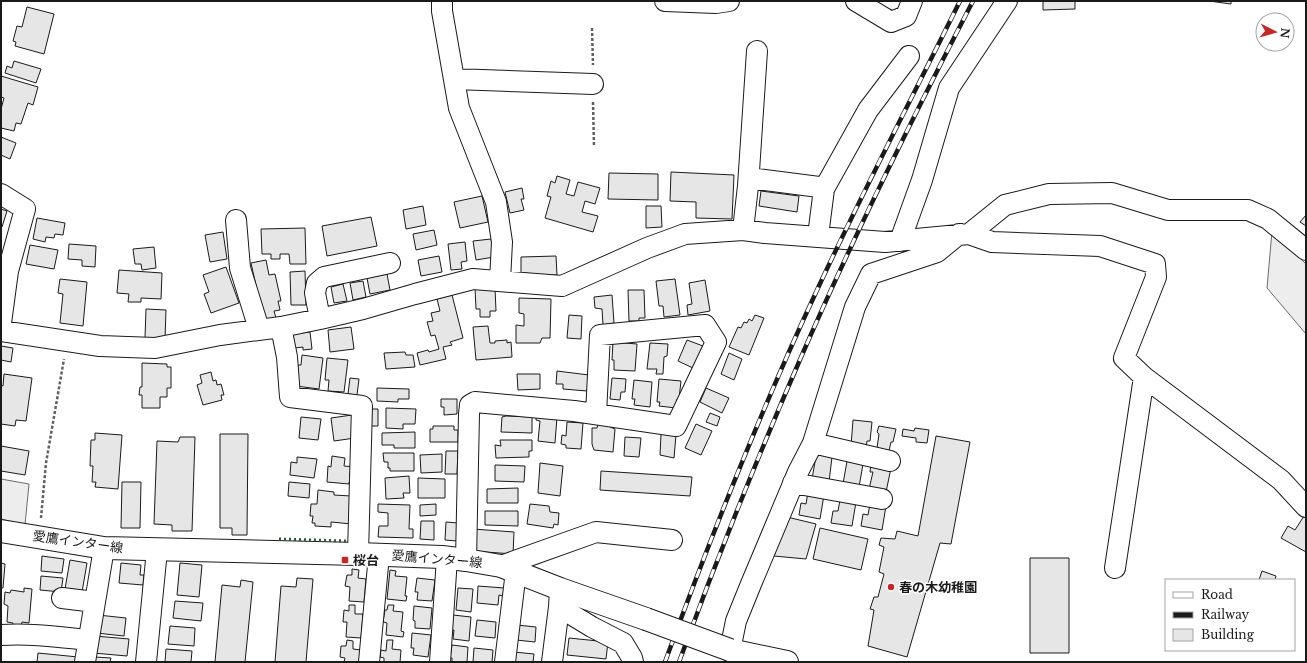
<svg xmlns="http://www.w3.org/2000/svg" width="1307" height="663" font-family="'Libre Baskerville','Noto Sans JP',serif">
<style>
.built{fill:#ededed;stroke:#6a6a6a}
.building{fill:#e6e6e6;stroke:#1a1a1a}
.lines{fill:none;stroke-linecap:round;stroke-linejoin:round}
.minor-casing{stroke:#1a1a1a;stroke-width:22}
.major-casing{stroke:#1a1a1a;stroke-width:24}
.path{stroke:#5f5f5f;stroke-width:2.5;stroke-dasharray:3 2;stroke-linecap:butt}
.minor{stroke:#fff;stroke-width:20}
.major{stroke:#fff;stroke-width:22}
.rail-casing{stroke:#1a1a1a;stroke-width:4.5}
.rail{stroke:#fff;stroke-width:3;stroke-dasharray:9;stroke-linecap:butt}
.major-bridge-casing{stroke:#1a1a1a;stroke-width:24;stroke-linecap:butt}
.major-bridge{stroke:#fff;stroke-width:22}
.hedge{stroke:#2b5a34;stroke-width:3;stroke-dasharray:2 3;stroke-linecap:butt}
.poi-dot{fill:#c62828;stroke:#fff;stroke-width:1.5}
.labels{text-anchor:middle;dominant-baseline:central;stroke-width:3;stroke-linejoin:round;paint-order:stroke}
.street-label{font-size:13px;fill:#1a1a1a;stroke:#fff}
.poi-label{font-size:13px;font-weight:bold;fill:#1a1a1a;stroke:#fff;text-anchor:start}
</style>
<rect width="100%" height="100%" fill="#fff"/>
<path class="built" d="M 1272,231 L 1306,264 L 1306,334 L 1267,288 Z
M 1,479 L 29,484 L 25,525 L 1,519 Z"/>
<path class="building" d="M 1043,1 L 1075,1 L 1075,9 L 1043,10 Z
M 1209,1 L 1231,1 L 1231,4 Z
M 27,7 L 54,14 L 44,54 L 15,46 L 16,42 L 13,41 L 17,26 L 22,27 Z
M 14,61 L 41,69 L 36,83 L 5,73 L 7,66 L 12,68 Z
M 1,76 L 38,87 L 33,105 L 28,103 L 21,124 L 16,123 L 14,131 L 1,128 L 1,109 L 4,98 L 1,97 Z
M 1,137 L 16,143 L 10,159 L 1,155 Z
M 671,172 L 734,175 L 732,219 L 696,218 L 696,202 L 670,201 Z
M 609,173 L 658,174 L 658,200 L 608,199 Z
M 557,176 L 570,180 L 566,194 L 574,196 L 578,182 L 600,188 L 595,204 L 585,201 L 582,212 L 598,216 L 593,232 L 545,218 L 551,197 L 547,196 L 551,181 L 555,183 Z
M 522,188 L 524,199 L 521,199 L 524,210 L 510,213 L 505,192 Z
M 761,191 L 799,196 L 797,212 L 759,206 Z
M 482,196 L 488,222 L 460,228 L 454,202 Z
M 423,206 L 426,225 L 406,229 L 403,210 Z
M 646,206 L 661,206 L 662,227 L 646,228 Z
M 1,209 L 7,211 L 2,227 L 1,227 Z
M 1306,215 L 1306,226 L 1300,222 Z
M 371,217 L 377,246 L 327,256 L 322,226 Z
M 37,218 L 65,223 L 63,235 L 55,234 L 54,238 L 46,237 L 45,242 L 33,239 Z
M 305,228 L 306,264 L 290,264 L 289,254 L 280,254 L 280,259 L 271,259 L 271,254 L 262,254 L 261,229 Z
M 434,230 L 437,245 L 416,250 L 413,234 Z
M 223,232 L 227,259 L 210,262 L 205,235 Z
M 491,239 L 494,257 L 476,260 L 473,241 Z
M 465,242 L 467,261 L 461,262 L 462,269 L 451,270 L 448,244 Z
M 69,244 L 96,246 L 95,267 L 82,266 L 82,260 L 68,259 Z
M 30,245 L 58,250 L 54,269 L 26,264 Z
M 154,247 L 156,268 L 142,270 L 141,264 L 135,264 L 133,249 Z
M 439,256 L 442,272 L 421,276 L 418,260 Z
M 556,256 L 557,275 L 521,276 L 521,257 Z
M 266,260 L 269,275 L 275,274 L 281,301 L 278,301 L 280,310 L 274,311 L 276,318 L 264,321 L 251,263 Z
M 226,267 L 239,303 L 211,313 L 204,294 L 209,292 L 203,275 Z
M 119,270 L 162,273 L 161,299 L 141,298 L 141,302 L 128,302 L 129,294 L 117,293 Z
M 305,271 L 306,305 L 291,305 L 290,272 Z
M 387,274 L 390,290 L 370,294 L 367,278 Z
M 60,279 L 87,282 L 83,326 L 60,323 L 63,294 L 58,293 Z
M 675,279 L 680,315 L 664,317 L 663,306 L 659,306 L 656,281 Z
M 705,280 L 710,311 L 688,315 L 687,305 L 692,304 L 689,283 Z
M 363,281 L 366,297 L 353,300 L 350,283 Z
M 343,284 L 347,301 L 334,303 L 331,287 Z
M 475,288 L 495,288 L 496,311 L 490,311 L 490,317 L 480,317 L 480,309 L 476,309 Z
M 628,290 L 644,290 L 645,318 L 639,318 L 639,321 L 629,321 Z
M 452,295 L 463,338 L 450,342 L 452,345 L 443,347 L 446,359 L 420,365 L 417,353 L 428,350 L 429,352 L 439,349 L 435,335 L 431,336 L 427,322 L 433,321 L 431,313 L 440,311 L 437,299 Z
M 612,295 L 614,323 L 603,325 L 602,309 L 595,308 L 594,297 Z
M 519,298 L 551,299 L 550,338 L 542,338 L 540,343 L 516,343 L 516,325 L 524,326 L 524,314 L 519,313 Z
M 146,309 L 166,310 L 165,339 L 145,338 Z
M 569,315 L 582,316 L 581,339 L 567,338 Z
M 755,315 L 764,318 L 749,355 L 729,347 L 738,327 L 741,328 L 744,322 L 747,323 L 749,319 L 752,321 Z
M 488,326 L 490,343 L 495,343 L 495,341 L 507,340 L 507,343 L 511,342 L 512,357 L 476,360 L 473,327 Z
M 351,327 L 354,349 L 330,352 L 328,330 Z
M 310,332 L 312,349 L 303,350 L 303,347 L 295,348 L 293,334 Z
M 687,340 L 703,346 L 693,368 L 678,361 Z
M 613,342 L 637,344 L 635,371 L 614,370 L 614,360 L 612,360 Z
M 650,343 L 668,344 L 667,356 L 664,357 L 663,374 L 656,374 L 657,369 L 647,369 Z
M 1,346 L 13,348 L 11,362 L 1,360 Z
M 405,352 L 406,355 L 413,355 L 415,367 L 386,369 L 384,353 Z
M 729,353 L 742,359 L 734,380 L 721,374 Z
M 302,355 L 323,358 L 319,389 L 296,386 L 298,365 L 301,365 Z
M 327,358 L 348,360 L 344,392 L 328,391 L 329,380 L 325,380 Z
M 142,363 L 167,364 L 167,367 L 171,367 L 171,388 L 167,388 L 167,397 L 160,397 L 160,408 L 142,408 L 142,395 L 139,395 L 140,387 L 142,387 Z
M 557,371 L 589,375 L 587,391 L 563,389 L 563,384 L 556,384 Z
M 211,372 L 213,381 L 216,380 L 217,385 L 221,384 L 224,395 L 221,395 L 222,400 L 203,405 L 197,385 L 202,383 L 200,375 Z
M 4,374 L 32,378 L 26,421 L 16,420 L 15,426 L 1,424 L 1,385 L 3,386 Z
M 517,374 L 540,374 L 540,389 L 518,390 Z
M 350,378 L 359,379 L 357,395 L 348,394 Z
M 612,378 L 626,379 L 625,392 L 621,392 L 620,400 L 610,399 Z
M 659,379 L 681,381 L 679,399 L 677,399 L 676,408 L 659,406 L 660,402 L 657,402 Z
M 634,380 L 652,382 L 650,407 L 634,405 L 635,399 L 632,399 Z
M 377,388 L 409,389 L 409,399 L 398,399 L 398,402 L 377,401 Z
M 706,388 L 729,398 L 722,413 L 700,402 Z
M 441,399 L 457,399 L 457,414 L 444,415 L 444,407 L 441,407 Z
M 386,408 L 416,409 L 415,424 L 403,424 L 403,429 L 386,428 Z
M 368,409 L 378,409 L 378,426 L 369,426 Z
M 710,413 L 720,417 L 717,426 L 706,422 Z
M 352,415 L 355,438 L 334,441 L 331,418 Z
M 536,415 L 557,417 L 555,443 L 538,441 L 540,421 L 536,420 Z
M 506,416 L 532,417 L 532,433 L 501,432 L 502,417 Z
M 301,417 L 321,419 L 318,440 L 299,438 Z
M 853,420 L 872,422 L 870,441 L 867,441 L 866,448 L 851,446 Z
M 567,422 L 583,423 L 581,449 L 566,448 L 566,445 L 561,444 L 562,435 L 566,436 Z
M 598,424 L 610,424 L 610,427 L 615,429 L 613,452 L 594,450 L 592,444 L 592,428 L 597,428 Z
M 696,424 L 712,431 L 701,455 L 685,448 Z
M 433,426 L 454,426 L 454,430 L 458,430 L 458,442 L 430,442 L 430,429 L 433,429 Z
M 879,426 L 896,429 L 893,442 L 891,442 L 889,451 L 877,448 L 879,434 L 877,432 Z
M 915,428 L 929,430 L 927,443 L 916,442 L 916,438 L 902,436 L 903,429 L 914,431 Z
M 415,432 L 415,448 L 394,448 L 394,445 L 382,445 L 382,433 Z
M 95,433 L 122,435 L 118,489 L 95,487 L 96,482 L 92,482 L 93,466 L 90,466 L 91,440 L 95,440 Z
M 220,434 L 248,434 L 247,535 L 232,535 L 232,528 L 220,528 Z
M 661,434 L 676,435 L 674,458 L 660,455 Z
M 936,436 L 970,442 L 951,544 L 940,543 L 907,657 L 868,646 L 874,610 L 870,609 L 874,597 L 878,597 L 884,574 L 879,572 L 884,547 L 879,545 L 881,538 L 895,539 L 897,531 L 918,536 Z
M 180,437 L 195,437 L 192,531 L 172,531 L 172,525 L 154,524 L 157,441 L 178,442 Z
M 625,437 L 641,438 L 639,457 L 624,456 Z
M 500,440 L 532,440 L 532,451 L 529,451 L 529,457 L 496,458 L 495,445 L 501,446 Z
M 1,446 L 29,451 L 25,475 L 1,471 Z
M 446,451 L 458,451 L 457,474 L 445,474 Z
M 383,453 L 414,453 L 414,471 L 390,471 L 390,468 L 388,468 L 388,462 L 384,462 Z
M 442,454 L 442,472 L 421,473 L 420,455 Z
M 813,454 L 832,457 L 829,482 L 812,479 L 815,462 L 812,462 Z
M 332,456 L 345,458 L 344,466 L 356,467 L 350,473 L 350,478 L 355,479 L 354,482 L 349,482 L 349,484 L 327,482 L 328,466 L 331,467 Z
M 297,457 L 317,459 L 314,478 L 290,475 L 291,462 L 297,463 Z
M 847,461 L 863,464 L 859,487 L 843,484 Z
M 540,463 L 563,466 L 560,496 L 538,493 Z
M 871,464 L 891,468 L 886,492 L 869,489 L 873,472 L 870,472 Z
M 495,465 L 525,466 L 524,482 L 495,481 Z
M 601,471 L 692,477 L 690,496 L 600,490 Z
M 409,476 L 410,493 L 403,493 L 404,498 L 386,499 L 385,478 Z
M 418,478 L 445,479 L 445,498 L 418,498 Z
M 122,482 L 141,482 L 140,528 L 121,528 Z
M 289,482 L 310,484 L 309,498 L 288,496 Z
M 518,488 L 518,503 L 487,503 L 487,489 Z
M 318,490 L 334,492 L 334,495 L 351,496 L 352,524 L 331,522 L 331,527 L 315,526 L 315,523 L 312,523 L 313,516 L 310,516 L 311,504 L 317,504 Z
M 808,492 L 824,495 L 820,519 L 799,515 L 801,503 L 806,504 Z
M 840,500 L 856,502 L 852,526 L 831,523 L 833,511 L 838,511 Z
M 378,504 L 410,505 L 409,529 L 413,529 L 413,538 L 378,537 L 379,526 L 388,526 L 388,513 L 378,512 Z
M 436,504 L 436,515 L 420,516 L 420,505 Z
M 530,504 L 549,506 L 550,512 L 559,513 L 558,525 L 554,524 L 553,528 L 527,524 Z
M 870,504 L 886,506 L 882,530 L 861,526 L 863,514 L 868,515 Z
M 485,511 L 518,511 L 518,526 L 485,525 Z
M 1304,516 L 1306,518 L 1306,552 L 1281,538 L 1288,526 L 1295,530 Z
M 787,517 L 816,524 L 806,559 L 774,556 Z
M 421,521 L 434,521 L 434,540 L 420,539 Z
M 446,522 L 458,523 L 457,541 L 445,540 Z
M 820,528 L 868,539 L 861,570 L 813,559 Z
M 473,529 L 514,532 L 513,554 L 472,551 Z
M 42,556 L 64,559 L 62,573 L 41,571 Z
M 1030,558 L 1069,558 L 1069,653 L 1030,653 Z
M 70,560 L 87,563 L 82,592 L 65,589 Z
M 1,563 L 5,564 L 3,588 L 1,588 Z
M 121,563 L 141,565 L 140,575 L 144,575 L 143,585 L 119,583 Z
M 180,563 L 202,565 L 199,597 L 177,595 Z
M 352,569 L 359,570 L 358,578 L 366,579 L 364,602 L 349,601 L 350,587 L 345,586 L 347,575 L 352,575 Z
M 390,570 L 396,571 L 395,576 L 407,577 L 405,596 L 407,596 L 406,601 L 387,599 Z
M 1262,571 L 1276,576 L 1275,580 L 1259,580 Z
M 41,576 L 63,578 L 61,592 L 40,590 Z
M 297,578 L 313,579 L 306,662 L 275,662 L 281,586 L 296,587 Z
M 417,578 L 435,580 L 432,601 L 417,600 L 418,592 L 415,592 Z
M 241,580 L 253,582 L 245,662 L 215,662 L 222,585 L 240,587 Z
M 478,586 L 504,588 L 503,596 L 499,595 L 498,605 L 477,603 Z
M 24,588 L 32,589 L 29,623 L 22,622 L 21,627 L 13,626 L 13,623 L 7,622 L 8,606 L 4,604 L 5,592 L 10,593 L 11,590 L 24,592 Z
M 458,588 L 473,589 L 471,612 L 456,610 Z
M 175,601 L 203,603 L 201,621 L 173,618 Z
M 349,605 L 355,605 L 355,614 L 363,614 L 361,638 L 346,637 L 347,622 L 343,622 L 344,610 L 349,611 Z
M 388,605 L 394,605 L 393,611 L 403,612 L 401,631 L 404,632 L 403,637 L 386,635 L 387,623 L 383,622 L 385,610 L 387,610 Z
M 414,606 L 432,608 L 430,629 L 415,628 L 415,621 L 413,620 Z
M 98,615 L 126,618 L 124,636 L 96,633 Z
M 453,615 L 471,617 L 469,641 L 453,639 L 454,630 L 451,630 Z
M 477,620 L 496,622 L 495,638 L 475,636 Z
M 517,625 L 536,627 L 535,642 L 516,640 Z
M 170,626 L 195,628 L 194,646 L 168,644 Z
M 412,633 L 431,635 L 428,657 L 413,655 L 414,648 L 411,648 Z
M 95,636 L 129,639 L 127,656 L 93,653 Z
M 569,638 L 608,642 L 606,659 L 567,655 Z
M 347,640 L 353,641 L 353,649 L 361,650 L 360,662 L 344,662 L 345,658 L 340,657 L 341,646 L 346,646 Z
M 387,640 L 393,640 L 392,649 L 401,650 L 400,662 L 384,662 L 384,658 L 380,657 L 381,650 L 386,651 Z
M 452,645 L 468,647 L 467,662 L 452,662 L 452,658 L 450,658 Z
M 474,648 L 493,650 L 492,662 L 473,662 Z
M 166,649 L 192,651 L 191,662 L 165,662 Z
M 514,652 L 534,654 L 533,662 L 513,662 Z
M 38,653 L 78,657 L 78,662 L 37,662 Z
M 95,657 L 111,658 L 110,662 L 94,662 Z"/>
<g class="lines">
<defs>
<path id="minor" d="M 442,1 L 442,11 L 459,108 L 496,202 L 502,242 L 500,281
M 665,1 L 716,3 L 729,1
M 856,1 L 891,22 L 906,16 L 912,1
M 454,79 L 593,84
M 749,178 L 819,187
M 1,194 L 25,209 L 8,271 L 1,323
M 236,220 L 240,268 L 259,329
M 743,230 L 748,186 L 757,51
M 969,234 L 992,242 L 1100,246 L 1155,264 L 1156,277 L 1124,358 L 1144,377 L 1281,480 L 1306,507
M 818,236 L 824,189 L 868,110 L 909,56
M 900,241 L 922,180 L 949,88 L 1007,1
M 320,319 L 315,293 L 317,283 L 324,277 L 390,263
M 281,327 L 287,357 L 290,397 L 362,406 L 358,554
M 1,331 L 100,346 L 155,348 L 220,335 L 281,327 L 320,319 L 363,309 L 415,294 L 473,279 L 562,286 L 647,248 L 685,234 L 743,230 L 765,233 L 885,242 L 969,234 L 1005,205 L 1049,194 L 1112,193 L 1168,210 L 1248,210 L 1268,219 L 1306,250
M 813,443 L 890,461
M 793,483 L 882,499
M 466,560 L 469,414 L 470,405 L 475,402 L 574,411 L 676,426 L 716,342 L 705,325 L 600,335 L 596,414
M 501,566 L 596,532 L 672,540
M 1115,568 L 1144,377
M 560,589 L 559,607 L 592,627 L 623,643 L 632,658 L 633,662
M 62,598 L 95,602
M 1,635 C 30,633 59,637 88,640
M 730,650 L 736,621 L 751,584 L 798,472 L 813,443 L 855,307 L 871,274 L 937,252 L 959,234
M 85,662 L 104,548
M 146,662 L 157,550
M 369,662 L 379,555
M 440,662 L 447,558
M 505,662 L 516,571
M 552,662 L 559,607"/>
<path id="major" d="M 1,531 L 104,548 L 358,554 L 442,557 L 466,560 L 501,566 L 560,589 L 646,619
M 730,650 L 787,662"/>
</defs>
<use href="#minor" class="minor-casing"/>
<use href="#major" class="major-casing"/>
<path class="path" d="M 592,28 L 593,65
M 593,102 L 594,147
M 41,518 L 46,463 L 64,359"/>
<use href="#minor" class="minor"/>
<use href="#major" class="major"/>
<defs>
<path id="rail" d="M 665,662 C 711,536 761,410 818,288 C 863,191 913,96 960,1
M 679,662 C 717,558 758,456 802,355 C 854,235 913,117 973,1"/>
</defs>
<use href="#rail" class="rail-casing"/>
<use href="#rail" class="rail"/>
<defs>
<path id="major-bridge" d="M 646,619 L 730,650"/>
</defs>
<use href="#major-bridge" class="major-bridge-casing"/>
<use href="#major-bridge" class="major-bridge"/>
<path class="hedge" d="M 279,539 L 346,541"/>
</g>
<g class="poi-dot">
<rect x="341" y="556" width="8" height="8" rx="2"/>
<circle cx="891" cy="587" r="4"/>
</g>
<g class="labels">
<g class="street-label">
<text transform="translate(78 542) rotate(8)">愛鷹インター線</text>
<text transform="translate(437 559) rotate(5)">愛鷹インター線</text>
</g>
<g class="poi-label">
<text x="353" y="560">桜台</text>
<text x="899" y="587">春の木幼稚園</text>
</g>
</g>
<rect width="1307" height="663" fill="none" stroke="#1a1a1a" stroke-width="4"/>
<rect x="1165" y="579" width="130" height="72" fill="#ffffff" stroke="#a3a3a3"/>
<rect x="1173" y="592" width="20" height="6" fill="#ffffff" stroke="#a3a3a3"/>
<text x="1201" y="599" font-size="12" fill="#1a1a1a">Road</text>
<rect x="1173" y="612" width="20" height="6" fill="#1a1a1a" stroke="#a3a3a3"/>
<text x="1201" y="619" font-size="12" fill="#1a1a1a">Railway</text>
<rect x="1173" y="629" width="20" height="12" fill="#e6e6e6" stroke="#a3a3a3"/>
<text x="1201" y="639" font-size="12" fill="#1a1a1a">Building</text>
<g transform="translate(1275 32) rotate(96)"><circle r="19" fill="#ffffff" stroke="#a3a3a3"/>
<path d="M0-3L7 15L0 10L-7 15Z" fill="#c62828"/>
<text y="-6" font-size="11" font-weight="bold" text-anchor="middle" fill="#1a1a1a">N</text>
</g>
</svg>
